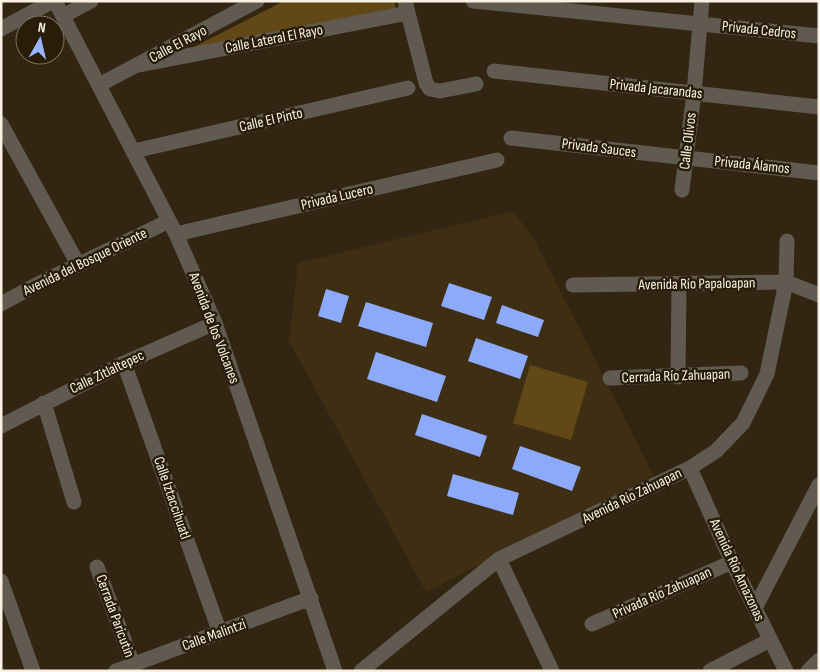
<svg xmlns="http://www.w3.org/2000/svg" width="820" height="672" font-family="'Sofia Sans Condensed',sans-serif">
<style>
.built{fill:#3e2e13}
.green{fill:#634817}
.building{fill:#8da9f9}
.lines{fill:none;stroke-linecap:round;stroke-linejoin:round}
.minor{stroke:#615a51;stroke-width:15}
.labels{text-anchor:middle;dominant-baseline:central;stroke-width:5;stroke-linejoin:round;paint-order:stroke}
.street-label{font-size:15px;fill:#f9f1e4;stroke:#281d08}
</style>
<rect width="100%" height="100%" fill="#322612"/>
<path class="built" d="M 513,211 L 534,239 L 654,476 L 426,592 L 289,341 L 298,263 Z"/>
<path class="green" d="M 284,1 L 394,1 L 396,8 L 188,50 Z
M 530,365 L 588,382 L 571,440 L 513,423 Z"/>
<path class="building" d="M 449,283 L 492,297 L 484,320 L 441,306 Z
M 326,289 L 349,296 L 341,323 L 318,316 Z
M 366,302 L 433,323 L 426,347 L 358,326 Z
M 502,305 L 544,320 L 538,337 L 496,323 Z
M 476,338 L 528,356 L 520,379 L 468,361 Z
M 376,352 L 446,376 L 437,402 L 367,379 Z
M 422,414 L 487,436 L 480,457 L 415,435 Z
M 520,446 L 581,467 L 572,491 L 512,469 Z
M 453,474 L 519,493 L 513,515 L 447,496 Z"/>
<g class="lines">
<path class="minor" d="M 55,1 L 176,234 L 215,323 L 335,671
M 405,1 L 426,83 L 430,89 L 440,91 L 476,84
M 473,1 L 819,36
M 63,16 L 91,1
M 1,29 L 53,1
M 139,65 L 408,13
M 494,71 L 819,107
M 99,85 L 257,1
M 1,124 L 78,264
M 511,138 L 819,173
M 134,151 L 408,88
M 682,190 L 694,93 L 702,1
M 176,234 L 497,160
M 573,285 L 786,282 L 819,295
M 1,304 L 36,285 L 169,221
M 124,363 L 220,633
M 678,377 L 679,285
M 610,378 L 741,373
M 44,403 L 74,502
M 1,426 L 124,363 L 215,323
M 690,468 L 732,562 L 786,671
M 499,559 L 552,671
M 97,567 L 133,664
M 1,581 L 33,671
M 755,608 L 819,485
M 592,624 L 732,562
M 116,671 L 311,598
M 361,671 L 499,559 L 690,468 L 716,451 L 743,423 L 767,374 L 786,282 L 787,241
M 710,671 L 770,640
M 808,671 L 819,660"/>
</g>
<g class="labels">
<g class="street-label">
<text transform="translate(759 30) rotate(6)">Privada Cedros</text>
<text transform="translate(274 39) rotate(-11)">Calle Lateral El Rayo</text>
<text transform="translate(178 44) rotate(-28)">Calle El Rayo</text>
<text transform="translate(656 89) rotate(6)">Privada Jacarandas</text>
<text transform="translate(271 120) rotate(-13)">Calle El Pinto</text>
<text transform="translate(688 141) rotate(-83)">Calle Olivos</text>
<text transform="translate(599 148) rotate(7)">Privada Sauces</text>
<text transform="translate(752 165) rotate(6)">Privada Álamos</text>
<text transform="translate(337 197) rotate(-13)">Privada Lucero</text>
<text transform="translate(85 262) rotate(-26)">Avenida del Bosque Oriente</text>
<text transform="translate(697 284) rotate(-1)">Avenida Río Papaloapan</text>
<text transform="translate(214 328) rotate(69)">Avenida de los Volcanes</text>
<text transform="translate(107 372) rotate(-26)">Calle Zitlaltepec</text>
<text transform="translate(676 376) rotate(-2)">Cerrada Río Zahuapan</text>
<text transform="translate(632 496) rotate(-26)">Avenida Río Zahuapan</text>
<text transform="translate(172 498) rotate(71)">Calle Iztaccihuatl</text>
<text transform="translate(737 570) rotate(65)">Avenida Río Amazonas</text>
<text transform="translate(662 593) rotate(-24)">Privada Río Zahuapan</text>
<text transform="translate(115 616) rotate(70)">Cerrada Paricutín</text>
<text transform="translate(214 635) rotate(-20)">Calle Malintzi</text>
</g>
</g>
<rect width="820" height="672" fill="none" stroke="#f9f1e4" stroke-width="5"/>
<g transform="translate(40 40) rotate(8)"><circle r="24" fill="#281d08" stroke="#7c7260"/>
<path d="M0-4L9 19L0 12L-9 19Z" fill="#9ab5fd"/>
<text y="-8" font-size="14" font-weight="bold" text-anchor="middle" fill="#f9f1e4">N</text>
</g>
</svg>
